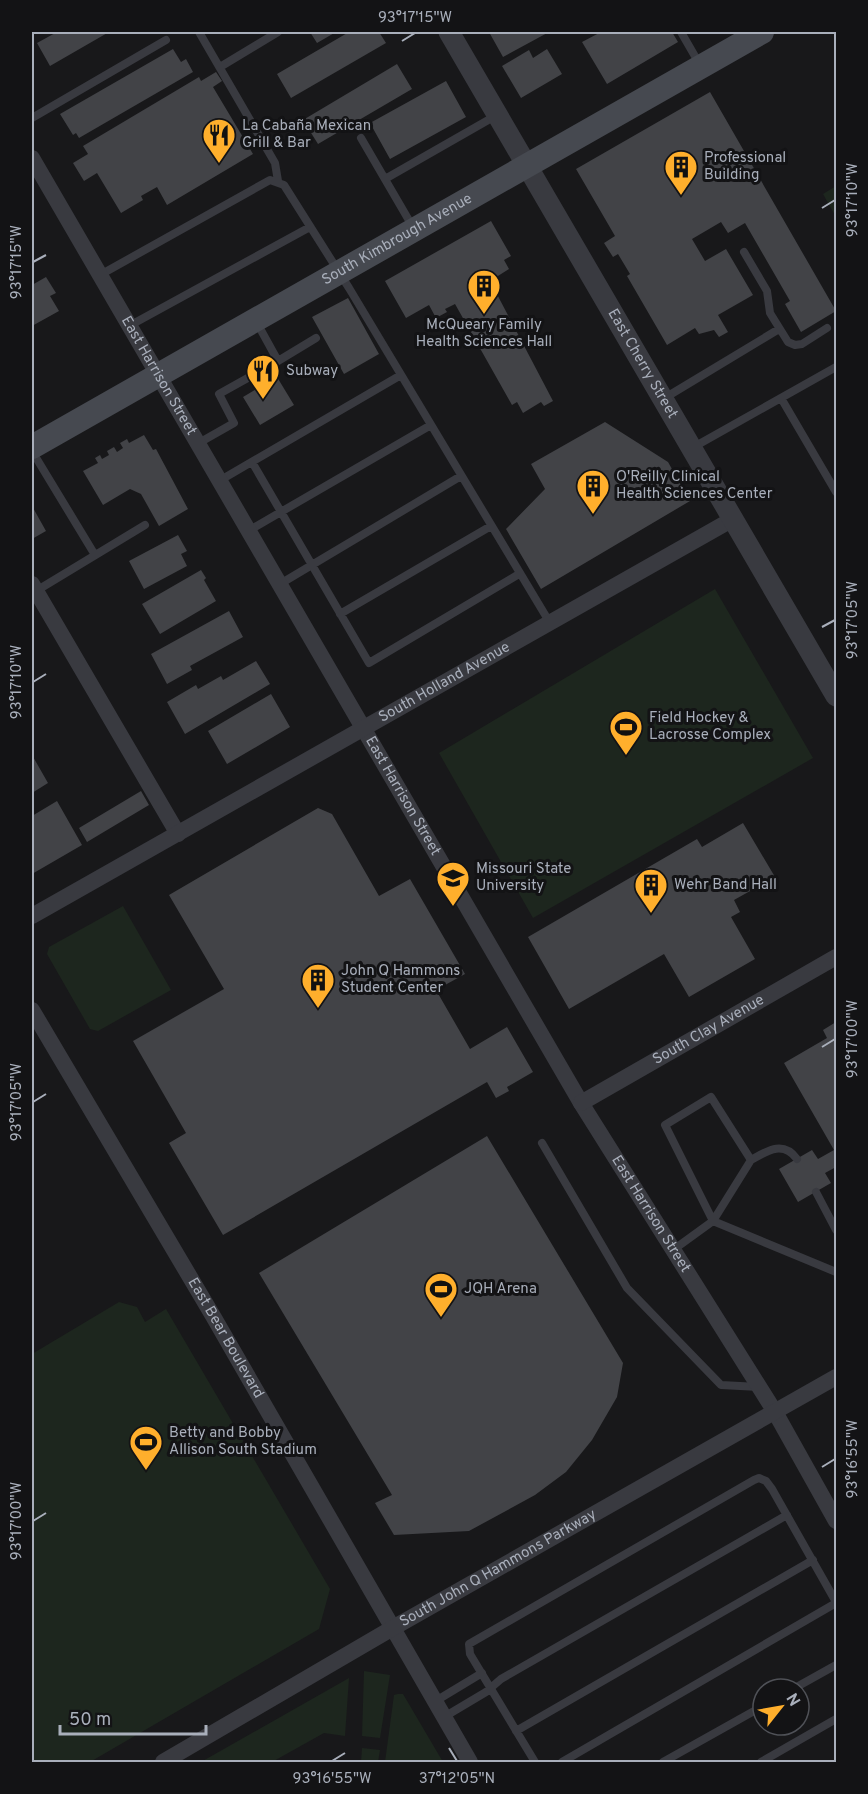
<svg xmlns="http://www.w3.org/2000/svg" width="868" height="1794" font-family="Overpass,sans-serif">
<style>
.green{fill:#1d261e}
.building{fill:#424347}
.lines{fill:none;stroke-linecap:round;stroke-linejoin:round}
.service{stroke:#393a40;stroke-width:8}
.minor{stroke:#393a40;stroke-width:16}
.tertiary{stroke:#393a40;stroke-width:21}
.secondary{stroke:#464950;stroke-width:24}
.ticks{fill:none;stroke:#a9afbb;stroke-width:2}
.labels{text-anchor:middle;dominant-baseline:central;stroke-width:6;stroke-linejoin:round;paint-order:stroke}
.poi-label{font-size:15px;fill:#a9afbb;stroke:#131315;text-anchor:start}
.street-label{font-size:15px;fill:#a9afbb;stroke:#131315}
.neatline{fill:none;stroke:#a9afbb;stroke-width:2}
.ticks-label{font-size:15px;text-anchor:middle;fill:#a9afbb}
</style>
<rect width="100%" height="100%" fill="#18181a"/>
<path class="green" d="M 836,186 L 836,217 L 823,194 Z
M 715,589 L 813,758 L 533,918 L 439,753 Z
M 123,906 L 171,990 L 98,1031 L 90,1029 L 47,954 L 49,947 Z
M 119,1302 L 137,1307 L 145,1322 L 166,1309 L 330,1589 L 319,1629 L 90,1762 L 32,1762 L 32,1354 Z
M 364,1671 L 390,1675 L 380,1738 L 362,1736 Z
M 349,1678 L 345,1736 L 324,1733 L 272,1762 L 201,1762 Z
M 398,1694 L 403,1694 L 443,1762 L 385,1762 L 394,1695 Z
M 362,1748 L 380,1750 L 378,1762 L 361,1762 Z"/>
<path class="building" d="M 57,32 L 109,32 L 50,66 L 37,43 Z
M 310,32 L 336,32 L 317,43 Z
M 349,32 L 379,32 L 386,43 L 291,98 L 277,74 Z
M 489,32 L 549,32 L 503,57 Z
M 601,32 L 672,32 L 678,42 L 607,84 L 582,42 Z
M 173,49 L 181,62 L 186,59 L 193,72 L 79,138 L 76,133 L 73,135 L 60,114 Z
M 547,49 L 562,74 L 521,98 L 502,66 L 529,50 L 533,58 Z
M 397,64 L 412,89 L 318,144 L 303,120 Z
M 216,72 L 222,81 L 213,87 L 253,154 L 167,205 L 157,187 L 141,196 L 143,200 L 121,213 L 97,173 L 84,181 L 73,163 L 88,154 L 83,146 L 199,77 L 201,81 Z
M 446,81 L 466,117 L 390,159 L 370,123 Z
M 710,92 L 836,311 L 801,332 L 785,304 L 790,301 L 745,223 L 728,233 L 721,222 L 692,239 L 705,261 L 726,249 L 753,295 L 718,315 L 728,332 L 719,337 L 714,330 L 699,334 L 695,328 L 667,345 L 627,276 L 630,274 L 618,254 L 613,257 L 604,243 L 615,236 L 576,169 Z
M 491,221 L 511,256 L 504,260 L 509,269 L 490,281 L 553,401 L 544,406 L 541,402 L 523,413 L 517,402 L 512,405 L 455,304 L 445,309 L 447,312 L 436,318 L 429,305 L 406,318 L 385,281 Z
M 46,277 L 56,293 L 50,296 L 59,311 L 32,326 L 32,285 Z
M 348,298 L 379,354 L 344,374 L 312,317 Z
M 277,377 L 294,405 L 260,425 L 243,397 Z
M 605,422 L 668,462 L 690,501 L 541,589 L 506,529 L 545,489 L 531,464 Z
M 144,435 L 153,450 L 156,449 L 188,509 L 159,526 L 141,494 L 130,489 L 103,505 L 83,471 L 98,463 L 95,458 L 100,455 L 102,459 L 109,455 L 107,451 L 114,447 L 117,452 L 123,448 L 120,443 L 127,439 L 129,443 Z
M 32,506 L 46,531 L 32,539 Z
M 178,535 L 187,551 L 181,554 L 187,566 L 144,589 L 129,561 Z
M 201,570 L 206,578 L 204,580 L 216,601 L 160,634 L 142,604 Z
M 229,611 L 243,637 L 190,666 L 192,670 L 167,684 L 151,654 Z
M 256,661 L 270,684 L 185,734 L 167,702 L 196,685 L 198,689 L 221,676 L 223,680 Z
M 271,694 L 290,727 L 227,764 L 208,731 Z
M 32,755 L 48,783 L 32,793 Z
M 141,791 L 149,805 L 87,842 L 79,828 Z
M 57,801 L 82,845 L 32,874 L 32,816 Z
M 318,808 L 332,814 L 379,896 L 410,879 L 465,974 L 436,990 L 470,1049 L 507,1027 L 533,1072 L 507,1087 L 509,1091 L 496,1098 L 487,1082 L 223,1235 L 169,1143 L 186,1133 L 133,1041 L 224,989 L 169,895 Z
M 743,823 L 775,877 L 734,900 L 740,912 L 731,917 L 755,959 L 689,997 L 664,954 L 569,1009 L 528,937 L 697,839 L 702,847 Z
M 836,1022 L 836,1167 L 825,1173 L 831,1183 L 798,1202 L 779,1169 L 812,1150 L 818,1159 L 834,1150 L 784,1063 L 827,1038 L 823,1030 Z
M 487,1136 L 623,1363 L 617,1397 L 592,1440 L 566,1472 L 535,1495 L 469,1531 L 394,1535 L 375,1503 L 392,1495 L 259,1273 Z"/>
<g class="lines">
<path class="service" d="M 199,32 L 275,163 L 278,181
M 681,32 L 700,65
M 220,67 L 278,32
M 32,118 L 166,40
M 361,138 L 414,229
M 385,179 L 497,115
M 744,252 L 767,291 L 770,313 L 788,342 L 795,345 L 802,344 L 827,328
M 100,275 L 270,180 L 284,185 L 349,288 L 550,623
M 129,326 L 310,227
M 278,361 L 316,338
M 781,398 L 836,492
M 663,399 L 779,329
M 197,444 L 234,423 L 219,394 L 278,361 L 257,323
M 692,448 L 836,367
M 32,451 L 95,555
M 252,462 L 369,663 L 519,574
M 219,481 L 401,375
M 248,531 L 431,425
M 280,584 L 461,476
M 36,591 L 145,525
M 340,614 L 491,526
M 542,1143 L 627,1288 L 721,1385 L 759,1387
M 751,1160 C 767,1151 783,1140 797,1159
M 816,1192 L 836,1230
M 673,1250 L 713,1221 L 751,1160 L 711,1097 L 665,1125 L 713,1221 L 836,1272
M 793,1689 L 836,1665
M 434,1702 L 482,1673
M 444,1717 L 486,1692 L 501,1679 L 787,1515
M 516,1731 L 813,1560
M 535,1762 L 470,1654 L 469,1644 L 754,1480 L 759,1478 L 766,1481 L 772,1489 L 836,1602
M 562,1762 L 836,1603
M 663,1762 L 763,1706
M 761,1762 L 836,1719"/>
<g class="minor">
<path id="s1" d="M 32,158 L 581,1103 L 775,1412 L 836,1521"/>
<path d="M 32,584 L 178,834"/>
<path id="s2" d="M 32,916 L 733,519"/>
<path id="s3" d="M 32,1010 L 213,1316 L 470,1762"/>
<path id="s4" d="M 581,1103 L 836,957"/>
<path id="s5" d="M 163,1762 L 391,1629 L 836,1377"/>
</g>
<path class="tertiary" id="s6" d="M 449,32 L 836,696"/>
<path class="secondary" id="s7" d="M 32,447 L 762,32"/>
</g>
<path class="ticks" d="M 402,41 L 415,33M 822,208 L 835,200M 33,262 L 46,255M 822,627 L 835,620M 33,682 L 46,674M 822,1047 L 835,1039M 33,1102 L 46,1094M 822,1467 L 835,1459M 33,1521 L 46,1513M 449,1748 L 457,1761M 332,1761 L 345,1753"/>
<defs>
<symbol id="restaurant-pin" viewBox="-11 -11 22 30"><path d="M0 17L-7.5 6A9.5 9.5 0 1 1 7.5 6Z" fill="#ffaf2c" stroke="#131315"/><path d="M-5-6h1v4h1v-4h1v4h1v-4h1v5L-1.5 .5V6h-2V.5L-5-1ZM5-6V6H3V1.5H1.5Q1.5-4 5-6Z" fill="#111"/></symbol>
<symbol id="building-pin" viewBox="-11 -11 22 30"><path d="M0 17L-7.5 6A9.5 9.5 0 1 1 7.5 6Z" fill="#ffaf2c" stroke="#131315"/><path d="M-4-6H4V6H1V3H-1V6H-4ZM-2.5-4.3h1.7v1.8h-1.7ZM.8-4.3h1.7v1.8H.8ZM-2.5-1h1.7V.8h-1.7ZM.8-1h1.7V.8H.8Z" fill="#111"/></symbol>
<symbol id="stadium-pin" viewBox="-11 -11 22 30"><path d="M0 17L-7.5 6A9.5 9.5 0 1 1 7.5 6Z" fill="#ffaf2c" stroke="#131315"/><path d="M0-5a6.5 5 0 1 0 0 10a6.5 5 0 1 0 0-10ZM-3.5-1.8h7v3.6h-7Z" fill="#111"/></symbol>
<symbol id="university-pin" viewBox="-11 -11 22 30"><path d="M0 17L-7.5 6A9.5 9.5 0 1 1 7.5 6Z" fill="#ffaf2c" stroke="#131315"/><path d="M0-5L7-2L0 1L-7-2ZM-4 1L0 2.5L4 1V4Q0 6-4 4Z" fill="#111"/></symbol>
</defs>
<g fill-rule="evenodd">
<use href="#restaurant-pin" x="200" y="116" width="38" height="52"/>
<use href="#building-pin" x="662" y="148" width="38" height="52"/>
<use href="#building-pin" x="465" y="267" width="38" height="52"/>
<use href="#restaurant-pin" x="244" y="352" width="38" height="52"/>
<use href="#building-pin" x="574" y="467" width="38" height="52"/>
<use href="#stadium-pin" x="607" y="708" width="38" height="52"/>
<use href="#university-pin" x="434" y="859" width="38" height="52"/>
<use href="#building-pin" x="632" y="866" width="38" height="52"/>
<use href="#building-pin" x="299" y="961" width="38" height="52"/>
<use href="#stadium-pin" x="422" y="1270" width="38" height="52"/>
<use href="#stadium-pin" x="127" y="1423" width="38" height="52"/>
</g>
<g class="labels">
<g class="poi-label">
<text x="242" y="126">La Cabaña Mexican<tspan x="242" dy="17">Grill &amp; Bar</tspan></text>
<text x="704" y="158">Professional<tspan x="704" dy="17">Building</tspan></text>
<text x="484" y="325" text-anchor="middle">McQueary Family<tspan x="484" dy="17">Health Sciences Hall</tspan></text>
<text x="286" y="371">Subway</text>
<text x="616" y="477">O'Reilly Clinical<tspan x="616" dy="17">Health Sciences Center</tspan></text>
<text x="649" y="718">Field Hockey &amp;<tspan x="649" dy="17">Lacrosse Complex</tspan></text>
<text x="476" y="869">Missouri State<tspan x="476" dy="17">University</tspan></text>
<text x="674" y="885">Wehr Band Hall</text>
<text x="341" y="971">John Q Hammons<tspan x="341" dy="17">Student Center</tspan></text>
<text x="464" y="1289">JQH Arena</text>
<text x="169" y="1433">Betty and Bobby<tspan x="169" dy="17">Allison South Stadium</tspan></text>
</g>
<g class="street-label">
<text stroke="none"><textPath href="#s7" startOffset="420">South Kimbrough Avenue</textPath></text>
<text stroke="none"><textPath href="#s6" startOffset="384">East Cherry Street</textPath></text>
<text stroke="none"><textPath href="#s1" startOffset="252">East Harrison Street</textPath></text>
<text stroke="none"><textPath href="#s2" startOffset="474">South Holland Avenue</textPath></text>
<text stroke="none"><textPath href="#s1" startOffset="738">East Harrison Street</textPath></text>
<text stroke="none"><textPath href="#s4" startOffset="147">South Clay Avenue</textPath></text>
<text stroke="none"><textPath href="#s1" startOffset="1224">East Harrison Street</textPath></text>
<text stroke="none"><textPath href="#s3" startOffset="381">East Bear Boulevard</textPath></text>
<text stroke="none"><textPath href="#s5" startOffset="387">South John Q Hammons Parkway</textPath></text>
</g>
</g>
<rect width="868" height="1794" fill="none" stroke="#131315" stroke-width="66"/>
<g transform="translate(781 1707) rotate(59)"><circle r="28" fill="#131315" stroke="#4f5157" stroke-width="1.5"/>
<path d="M0-4.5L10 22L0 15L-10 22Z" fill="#ffaf2c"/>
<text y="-9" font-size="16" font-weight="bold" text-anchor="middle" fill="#a9afbb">N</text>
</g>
<path d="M60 1725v9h146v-9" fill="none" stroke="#a9afbb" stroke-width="3"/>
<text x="69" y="1725" font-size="18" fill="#a9afbb" stroke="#131315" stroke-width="4.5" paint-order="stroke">50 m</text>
<rect x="33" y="33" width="802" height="1728" class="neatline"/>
<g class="ticks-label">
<text x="415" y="22">93°17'15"W</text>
<text transform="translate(852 200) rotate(-90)" y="5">93°17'10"W</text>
<text transform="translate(16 262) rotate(-90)" y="5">93°17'15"W</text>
<text transform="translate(852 620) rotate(-90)" y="5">93°17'05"W</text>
<text transform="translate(16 682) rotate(-90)" y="5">93°17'10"W</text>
<text transform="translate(852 1039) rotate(-90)" y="5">93°17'00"W</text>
<text transform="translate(16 1102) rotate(-90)" y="5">93°17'05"W</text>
<text transform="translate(852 1459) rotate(-90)" y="5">93°16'55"W</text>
<text transform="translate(16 1521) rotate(-90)" y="5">93°17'00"W</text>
<text x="332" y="1783">93°16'55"W</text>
<text x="457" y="1783">37°12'05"N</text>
</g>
</svg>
